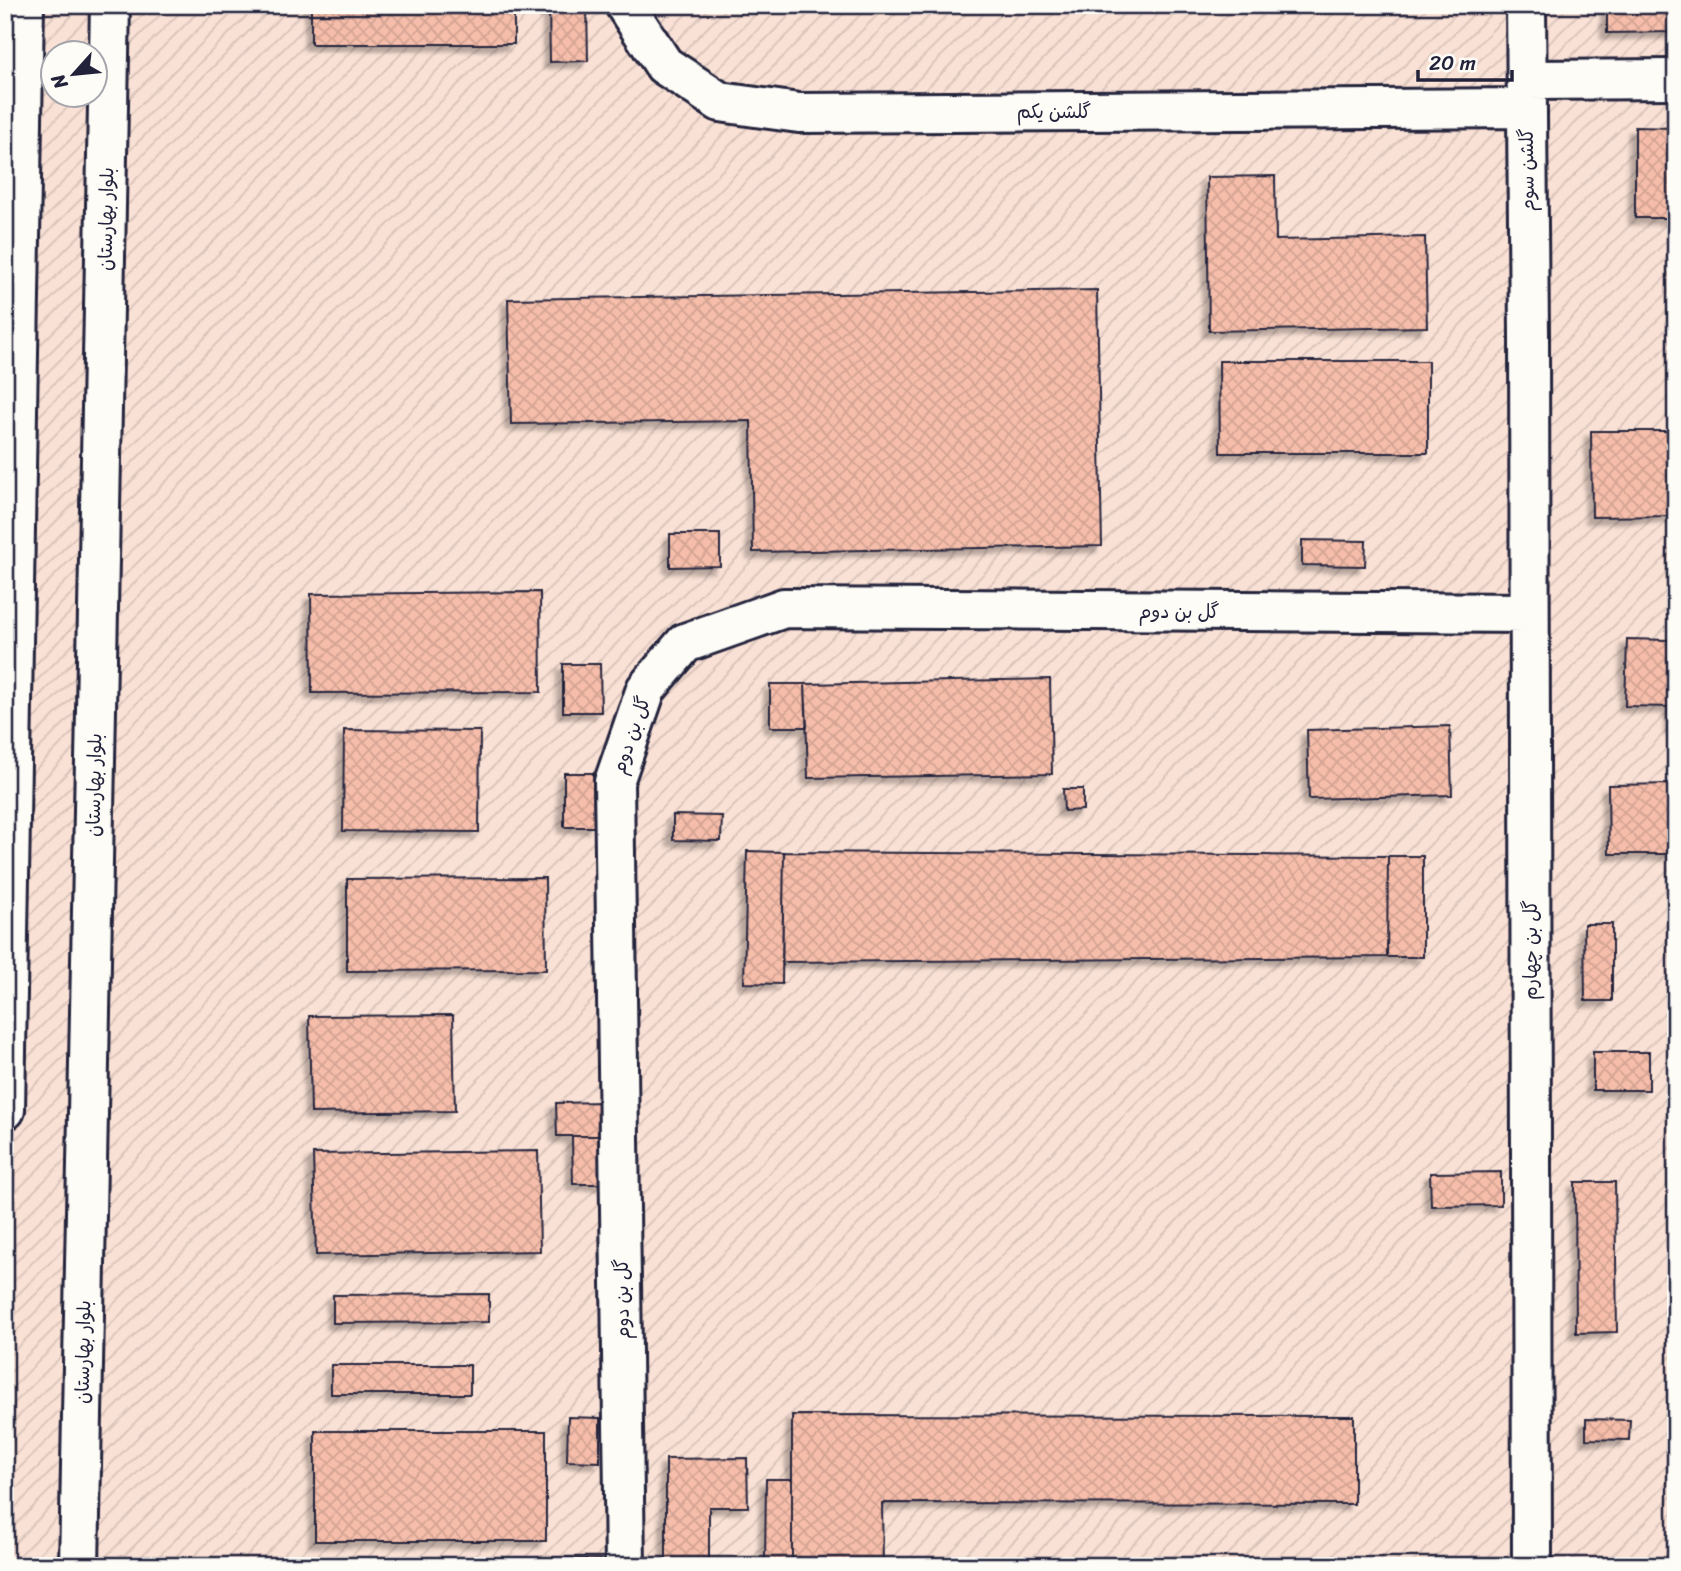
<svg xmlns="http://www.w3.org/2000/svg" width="1681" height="1571" font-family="Sriracha,'Playpen Sans Arabic',sans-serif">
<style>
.industrial{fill:url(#industrial-furrows);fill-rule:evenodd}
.building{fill:url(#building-cross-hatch);stroke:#22223b;stroke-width:2;filter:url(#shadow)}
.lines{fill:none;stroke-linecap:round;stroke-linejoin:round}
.minor-casing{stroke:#22223b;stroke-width:44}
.minor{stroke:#fdfcf7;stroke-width:38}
.labels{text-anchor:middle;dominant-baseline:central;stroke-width:7;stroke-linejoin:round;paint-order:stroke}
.street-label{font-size:19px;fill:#22223b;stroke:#fdfcf7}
</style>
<defs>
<pattern id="industrial-furrows" width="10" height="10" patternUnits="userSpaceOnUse" patternTransform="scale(1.75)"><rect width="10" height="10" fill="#fae1d5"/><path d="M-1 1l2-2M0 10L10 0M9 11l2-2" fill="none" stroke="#d6c1b8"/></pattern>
<pattern id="building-cross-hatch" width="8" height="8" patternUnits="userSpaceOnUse" patternTransform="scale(1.75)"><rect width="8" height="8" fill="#f6beaa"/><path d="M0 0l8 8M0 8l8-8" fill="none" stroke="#d3a393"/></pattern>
<filter id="shadow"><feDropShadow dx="-6" dy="6" stdDeviation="2" flood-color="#0004"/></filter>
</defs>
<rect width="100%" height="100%" fill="#fcf0e8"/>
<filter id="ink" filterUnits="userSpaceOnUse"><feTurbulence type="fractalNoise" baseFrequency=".0143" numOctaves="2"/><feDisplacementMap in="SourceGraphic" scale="14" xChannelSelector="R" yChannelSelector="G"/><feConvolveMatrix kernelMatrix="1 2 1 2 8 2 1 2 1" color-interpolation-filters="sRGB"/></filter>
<g filter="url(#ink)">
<path class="industrial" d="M 5,5 L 1676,5 L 1676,1566 L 5,1566 ZM 52,52 L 94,52 L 94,94 L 52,94 Z"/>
<path class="building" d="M 311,5 L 514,5 L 514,44 L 311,44 Z
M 549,5 L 587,5 L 588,61 L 550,62 Z
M 1607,5 L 1674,5 L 1674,32 L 1607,33 Z
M 1635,127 L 1676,128 L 1674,218 L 1635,218 Z
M 1275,176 L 1276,240 L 1425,237 L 1427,327 L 1209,331 L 1207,177 Z
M 1097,290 L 1102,546 L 753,552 L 751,421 L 511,424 L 508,299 Z
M 1219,361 L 1428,361 L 1428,453 L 1220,453 Z
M 1591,431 L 1676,431 L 1676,516 L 1592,517 Z
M 670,534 L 720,534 L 720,566 L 670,567 Z
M 1302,540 L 1366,541 L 1365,566 L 1302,565 Z
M 540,592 L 541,692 L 312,693 L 311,594 Z
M 1627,639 L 1670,640 L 1671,707 L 1625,706 Z
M 1670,640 L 1676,640 L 1676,729 L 1671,729 Z
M 563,664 L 600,664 L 601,712 L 563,712 Z
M 1050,679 L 1052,774 L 808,778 L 805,684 Z
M 770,684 L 805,684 L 807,727 L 770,727 Z
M 1450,726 L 1452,795 L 1309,799 L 1307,730 Z
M 344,730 L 480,731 L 479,832 L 343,831 Z
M 564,773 L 593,773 L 594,827 L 564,827 Z
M 1676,784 L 1676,854 L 1609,854 L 1608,785 Z
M 1063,789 L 1083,789 L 1083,810 L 1064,811 Z
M 673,815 L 722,816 L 721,841 L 673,840 Z
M 747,851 L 784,852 L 782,984 L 744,983 Z
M 784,852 L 1388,856 L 1387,957 L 782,962 Z
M 1388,856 L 1423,856 L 1423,957 L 1387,957 Z
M 545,878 L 546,970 L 347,971 L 347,879 Z
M 1584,924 L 1612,924 L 1612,1001 L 1585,1001 Z
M 453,1015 L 455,1111 L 311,1113 L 309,1016 Z
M 1593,1052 L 1649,1052 L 1649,1090 L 1593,1090 Z
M 602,1102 L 602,1136 L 557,1136 L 556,1103 Z
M 572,1136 L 602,1136 L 603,1184 L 573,1184 Z
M 538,1151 L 540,1251 L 316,1255 L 313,1154 Z
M 1501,1172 L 1501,1205 L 1431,1206 L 1430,1173 Z
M 1575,1182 L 1615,1182 L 1617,1332 L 1576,1333 Z
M 489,1294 L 489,1322 L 333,1323 L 333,1295 Z
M 331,1365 L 470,1365 L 470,1394 L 331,1394 Z
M 792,1415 L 1354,1416 L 1354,1504 L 882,1503 L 883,1566 L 792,1566 Z
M 568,1417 L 600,1418 L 600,1462 L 567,1461 Z
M 1586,1419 L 1630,1420 L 1629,1440 L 1586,1439 Z
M 315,1431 L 546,1431 L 546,1541 L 315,1541 Z
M 747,1458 L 748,1507 L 709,1507 L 709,1566 L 666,1566 L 666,1459 Z
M 766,1479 L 792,1479 L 792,1566 L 765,1566 Z
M 545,1558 L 601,1559 L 601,1566 L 545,1566 Z"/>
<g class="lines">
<defs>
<path id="minor" d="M 625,5 L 664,65 L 720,102 L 799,113 L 1527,108
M 1526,5 L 1529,334 L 1532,1566
M 1527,80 L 1676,79
M 5,1110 L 24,5
M 79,1566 L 110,5
M 625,1566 L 614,782 L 646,689 L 685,643 L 784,608 L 1529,613"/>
</defs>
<use href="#minor" class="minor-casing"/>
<use href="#minor" class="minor"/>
</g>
</g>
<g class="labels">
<g class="street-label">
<text x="1054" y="111">گلشن یکم</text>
<text transform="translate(1527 170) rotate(-91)">گلشن سوم</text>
<text transform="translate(106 219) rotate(-89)">بلوار بهارستان</text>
<text x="1179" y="611">گل بن دوم</text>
<text transform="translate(631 735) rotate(-71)">گل بن دوم</text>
<text transform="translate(94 785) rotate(-89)">بلوار بهارستان</text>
<text transform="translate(1530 950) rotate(-90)">گل بن چهارم</text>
<text transform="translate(622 1299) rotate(-91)">گل بن دوم</text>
<text transform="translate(83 1352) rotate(-89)">بلوار بهارستان</text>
</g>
</g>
<rect width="1681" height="1571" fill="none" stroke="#fdfcf7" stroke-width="28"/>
<rect x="14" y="14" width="1653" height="1543" fill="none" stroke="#22223b" stroke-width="2.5" filter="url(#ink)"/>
<g transform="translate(74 74) rotate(243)"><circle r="33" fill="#fdfcf7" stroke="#a5a5ac" stroke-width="2"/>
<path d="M0-5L12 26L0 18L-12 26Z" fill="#22223b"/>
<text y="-10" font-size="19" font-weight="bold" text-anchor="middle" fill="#22223b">N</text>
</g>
<path d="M1418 70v10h94v-10" fill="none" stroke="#22223b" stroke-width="3.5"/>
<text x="1429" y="70" font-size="21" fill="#22223b" stroke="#fdfcf7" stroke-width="5" paint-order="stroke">20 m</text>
</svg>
